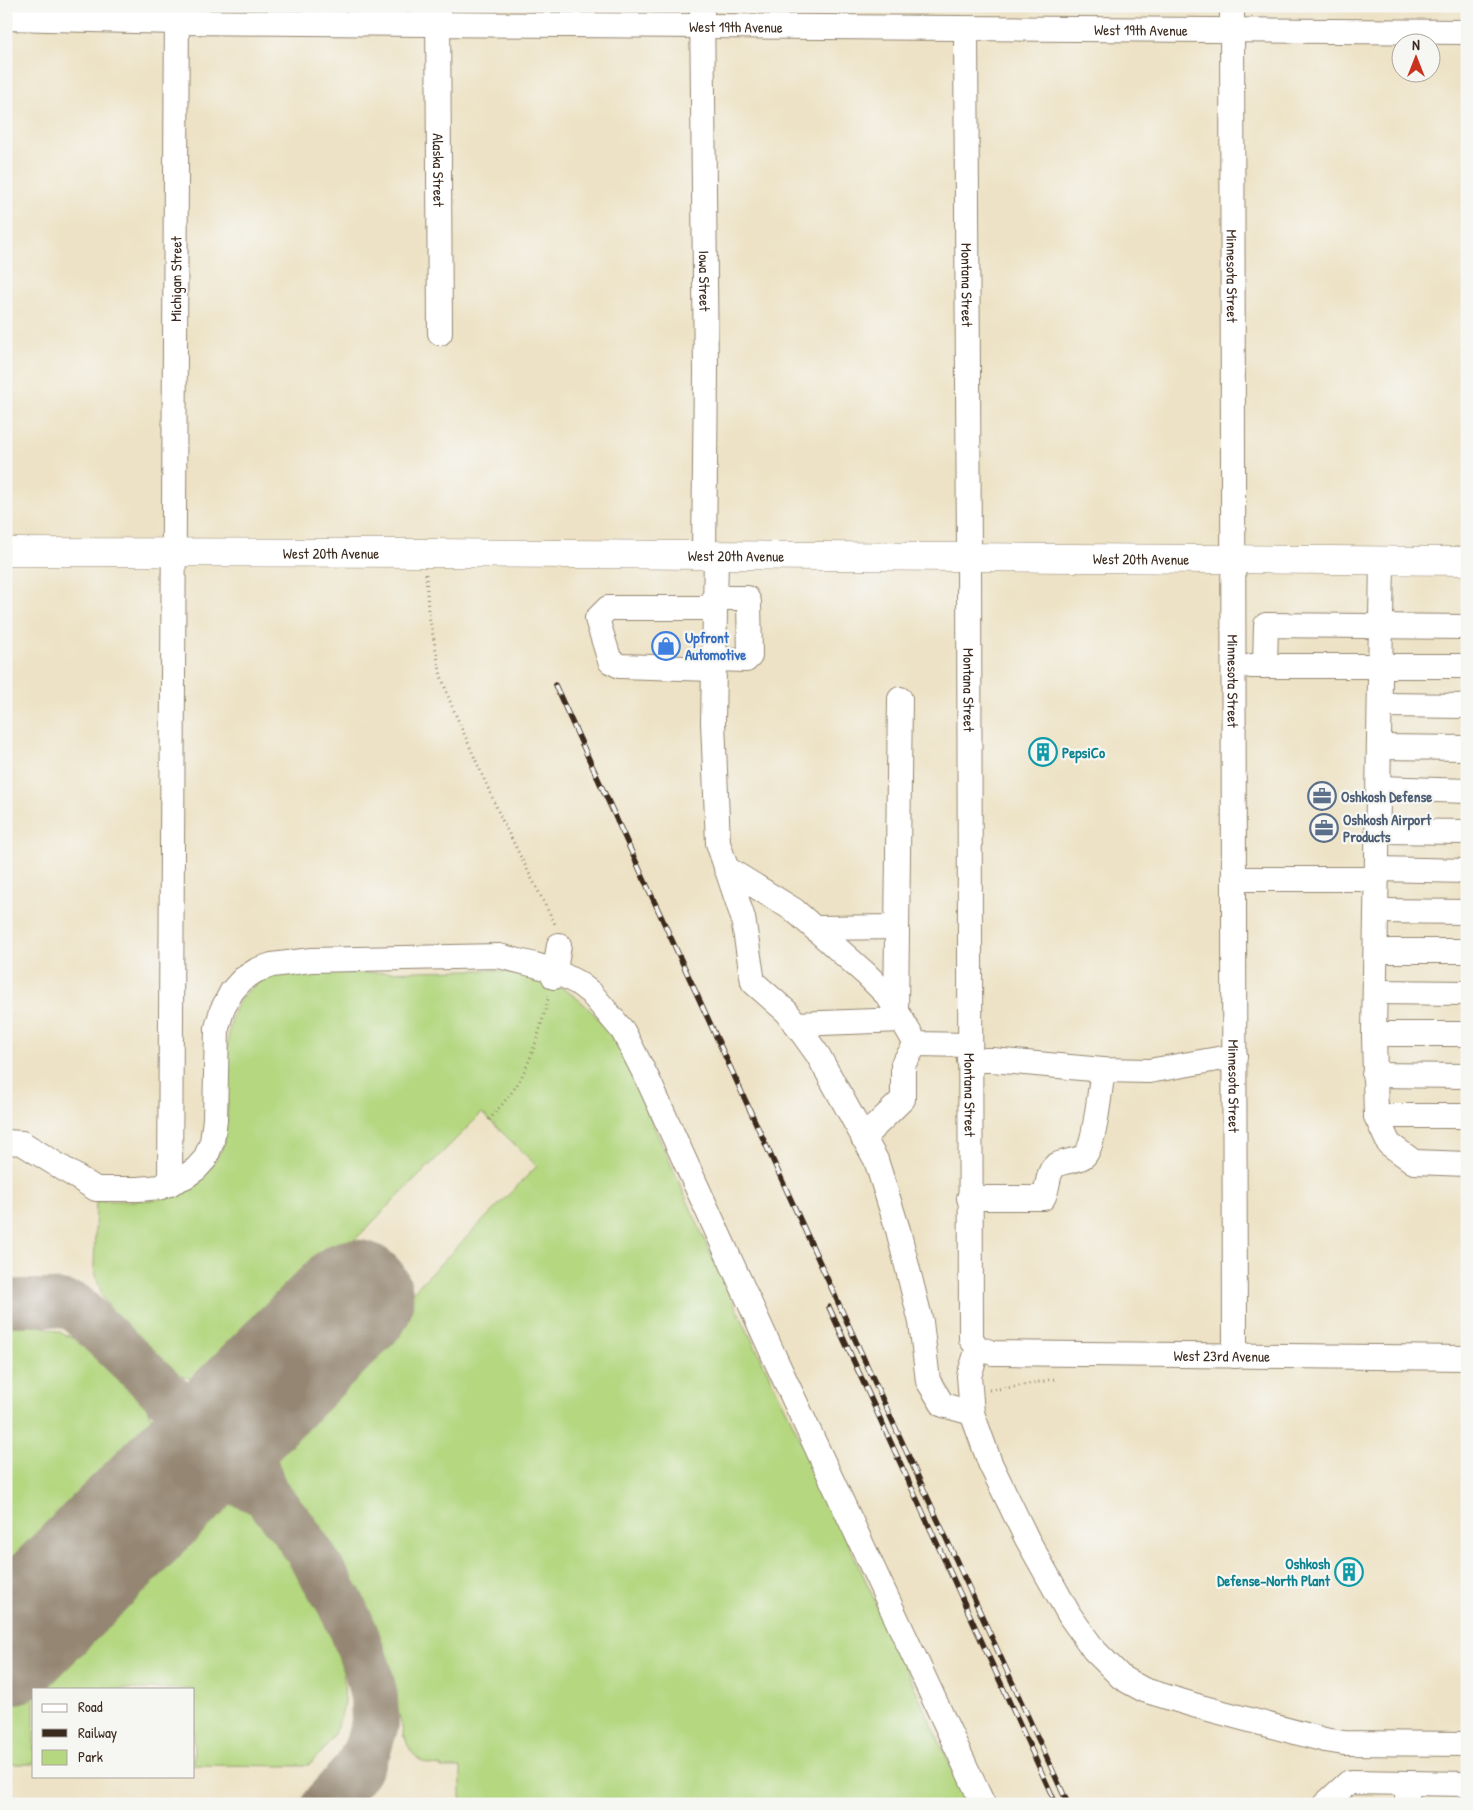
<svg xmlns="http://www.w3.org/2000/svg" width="1473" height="1810" font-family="'Patrick Hand',sans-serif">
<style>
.green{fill:#b4d780;stroke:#78804f}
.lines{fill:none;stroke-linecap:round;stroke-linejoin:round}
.taxiway{stroke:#948672;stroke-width:48}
.runway{stroke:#948672;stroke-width:119}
.minor-casing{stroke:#948672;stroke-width:26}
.major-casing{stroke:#948672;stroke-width:29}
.path{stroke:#948672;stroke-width:3;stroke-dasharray:1 4;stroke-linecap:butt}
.minor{stroke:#fff;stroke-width:24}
.major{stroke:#fff;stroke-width:28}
.rail-casing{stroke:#3b2a1e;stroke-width:5.5}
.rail{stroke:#f6f6f2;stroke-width:4;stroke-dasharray:11;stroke-linecap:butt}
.labels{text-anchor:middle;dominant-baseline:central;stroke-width:4.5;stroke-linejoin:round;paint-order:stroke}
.street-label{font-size:15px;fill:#3b2a1e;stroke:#f6f6f2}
.shop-label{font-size:15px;font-weight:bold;fill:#366cbe;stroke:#f6f6f2;text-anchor:start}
.culture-label{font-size:15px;font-weight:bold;fill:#0d838f;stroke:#f6f6f2;text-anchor:start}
.service-label{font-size:15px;font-weight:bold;fill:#4e5e75;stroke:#f6f6f2;text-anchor:start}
</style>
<rect width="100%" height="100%" fill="#f6f6f2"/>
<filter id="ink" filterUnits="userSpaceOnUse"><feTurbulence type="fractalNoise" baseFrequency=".02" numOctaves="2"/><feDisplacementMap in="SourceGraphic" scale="10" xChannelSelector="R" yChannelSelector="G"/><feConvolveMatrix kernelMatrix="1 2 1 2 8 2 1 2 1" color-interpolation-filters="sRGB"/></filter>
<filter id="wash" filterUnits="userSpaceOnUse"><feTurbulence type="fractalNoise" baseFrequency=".0096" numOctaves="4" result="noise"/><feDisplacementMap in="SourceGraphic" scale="20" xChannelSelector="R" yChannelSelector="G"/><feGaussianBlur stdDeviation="1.12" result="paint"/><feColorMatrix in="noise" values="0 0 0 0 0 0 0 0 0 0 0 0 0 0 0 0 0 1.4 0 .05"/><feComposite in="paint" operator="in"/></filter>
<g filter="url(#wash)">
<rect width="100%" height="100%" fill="#ede2c5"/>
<path class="green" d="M 489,970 C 550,972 586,995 618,1046 L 724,1283 L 804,1446 L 968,1804 L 461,1804 L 461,1768 L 441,1768 L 441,1766 C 422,1766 410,1755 405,1737 L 404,1737 C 391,1673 370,1608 335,1553 C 326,1540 317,1525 307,1513 C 295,1499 278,1485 272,1468 C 268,1459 272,1436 278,1428 L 537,1166 L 482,1113 L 218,1376 C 204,1381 191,1380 177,1374 L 116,1317 L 102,1296 L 94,1268 L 96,1201 C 121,1200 150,1203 175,1196 C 190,1192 204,1179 212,1165 C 216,1159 221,1152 223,1145 C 233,1103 221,1059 232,1017 C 235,1004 246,991 256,984 C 280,966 335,974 364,973 C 406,971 447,970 489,970 Z
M 6,1323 C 37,1323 64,1330 90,1349 L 145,1403 C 157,1420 153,1442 141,1457 L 6,1591 Z
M 233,1498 C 246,1501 254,1513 262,1522 C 297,1562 320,1609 341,1658 L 339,1659 C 353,1698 340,1739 308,1765 L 298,1765 L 298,1766 L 194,1765 L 194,1689 L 34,1689 L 34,1764 L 6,1764 L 6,1701 L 204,1503 Z"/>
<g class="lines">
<path class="taxiway" d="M 6,1303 L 55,1303 L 75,1307 L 163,1391 L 266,1495 L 294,1529 L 310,1553 L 341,1604 L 354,1632 L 368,1671 L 374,1697 L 375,1723 L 368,1747 L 357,1770 L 326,1804
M 266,1495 C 246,1452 245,1427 267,1385
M 141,1511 C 191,1479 208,1463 265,1494"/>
<path class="runway" d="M 6,1646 L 354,1299"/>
</g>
</g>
<g filter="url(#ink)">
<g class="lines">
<defs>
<g id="minor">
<path id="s1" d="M 438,6 L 440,333"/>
<path id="s2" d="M 702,6 L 706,371 L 704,555"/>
<path id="s3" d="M 1232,6 L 1235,1356"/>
<path id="s4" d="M 6,18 L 177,22 L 1467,32"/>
<path id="s5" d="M 966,29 L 969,556 L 971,1339 L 978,1348 L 993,1353 L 1467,1358"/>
<path d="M 716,555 L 713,722 L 718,843 L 743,918 L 753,982 L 787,1012 L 818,1055 L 876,1160 L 898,1230 L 921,1322 L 928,1381 L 943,1405 L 972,1413"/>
<path d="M 1382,560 L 1374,1034 L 1376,1116 L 1389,1144 L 1414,1162 L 1467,1164"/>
<path d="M 713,659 L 746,660 L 750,656 L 749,602 L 747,598 L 714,598"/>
<path d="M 1251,666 L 1467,666"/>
<path d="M 1265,666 L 1266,625 L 1467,627"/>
<path d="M 713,669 L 620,666 L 610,661 L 597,619 L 608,608 L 714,608"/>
<path d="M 1381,705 L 1467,706"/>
<path d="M 1380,747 L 1467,748"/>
<path d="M 1379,788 L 1467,791"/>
<path d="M 1378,831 L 1467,832"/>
<path d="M 726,868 L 794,910 L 866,974"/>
<path d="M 1377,869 L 1467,871"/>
<path d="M 1235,879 L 1377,879"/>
<path d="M 1377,911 L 1467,912"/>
<path d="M 816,928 L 897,927"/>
<path d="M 1376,951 L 1467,951"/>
<path d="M 554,977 L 559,945"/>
<path d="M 869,977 L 888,996 L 916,1044 L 969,1045"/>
<path d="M 1375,992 L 1467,993"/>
<path d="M 896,1010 L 900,699"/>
<path d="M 795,1024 L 902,1020"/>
<path d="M 1374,1034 L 1467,1034"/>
<path d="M 969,1060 L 992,1060 L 1103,1070 L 1149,1071 L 1235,1056"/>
<path d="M 1374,1075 L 1467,1076"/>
<path d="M 1376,1116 L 1467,1116"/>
<path d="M 863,1138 L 903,1099 L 903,1064 L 916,1044"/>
<path d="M 6,1142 L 22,1143 L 96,1189 L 138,1189 L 161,1187 L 186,1176 L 196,1169 L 205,1159 L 212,1142 L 215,1119 L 217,1028 L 222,1010 L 232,991 L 243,979 L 257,970 L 272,965 L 311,960 L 499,956 L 535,965 L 555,971 L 578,983 L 591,993 L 623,1031 L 648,1080 L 778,1365 L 983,1804"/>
<path id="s6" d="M 170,1184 L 177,6"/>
<path d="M 969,1198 L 1043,1198 C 1049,1189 1046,1174 1055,1166 C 1063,1160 1076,1162 1084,1156 C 1095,1147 1100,1087 1103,1070"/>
<path d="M 978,1348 L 969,1376 L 972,1413 L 990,1463 L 1027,1539 L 1070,1616 L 1094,1650 L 1122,1678 L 1144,1690 L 1197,1706 L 1325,1740 L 1344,1743 L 1467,1744"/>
<path d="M 1407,1783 L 1407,1804"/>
<path d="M 1325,1804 L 1348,1783 L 1351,1782 L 1467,1784"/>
</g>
<g id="major">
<path id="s7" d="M 6,552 L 432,553 L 1467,561"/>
</g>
</defs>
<use href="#minor" class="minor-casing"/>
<use href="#major" class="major-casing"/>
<path class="path" d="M 426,574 L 428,610 L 441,676 L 451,704 L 503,822 L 556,926
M 489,1120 C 498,1109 508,1098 516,1086 C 533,1059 541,1026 549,995
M 989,1390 L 1008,1388 L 1055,1379"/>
<use href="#minor" class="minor"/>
<use href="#major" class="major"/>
<defs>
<path id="rail" d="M 555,685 L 1068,1804
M 829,1307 L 1056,1804"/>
</defs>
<use href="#rail" class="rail-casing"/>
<use href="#rail" class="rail"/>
</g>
</g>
<defs>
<symbol id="shop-ring" viewBox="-11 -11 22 22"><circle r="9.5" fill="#f6f6f2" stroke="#3f7fe0" stroke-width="1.5"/><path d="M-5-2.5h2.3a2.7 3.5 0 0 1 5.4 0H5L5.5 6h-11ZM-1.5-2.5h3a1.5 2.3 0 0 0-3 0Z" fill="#3f7fe0"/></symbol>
<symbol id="building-ring" viewBox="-11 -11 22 22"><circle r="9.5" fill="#f6f6f2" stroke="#0f9aa8" stroke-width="1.5"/><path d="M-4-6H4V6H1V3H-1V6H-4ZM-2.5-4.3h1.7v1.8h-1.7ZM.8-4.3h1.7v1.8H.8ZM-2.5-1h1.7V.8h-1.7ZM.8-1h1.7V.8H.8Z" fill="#0f9aa8"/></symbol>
<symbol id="office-ring" viewBox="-11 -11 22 22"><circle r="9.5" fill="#f6f6f2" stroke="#5c6f8a" stroke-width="1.5"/><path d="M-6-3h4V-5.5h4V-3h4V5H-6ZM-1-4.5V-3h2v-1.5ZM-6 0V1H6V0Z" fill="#5c6f8a"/></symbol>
</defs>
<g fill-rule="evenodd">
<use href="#shop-ring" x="650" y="630" width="32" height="32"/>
<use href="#building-ring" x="1027" y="736" width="32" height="32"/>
<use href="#office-ring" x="1306" y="780" width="32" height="32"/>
<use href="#office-ring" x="1308" y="812" width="32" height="32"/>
<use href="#building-ring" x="1333" y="1556" width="32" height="32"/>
</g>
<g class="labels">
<g class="street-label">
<text stroke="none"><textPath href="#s4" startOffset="730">West 19th Avenue</textPath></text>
<text stroke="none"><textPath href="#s4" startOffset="1135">West 19th Avenue</textPath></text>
<text stroke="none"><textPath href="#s1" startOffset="164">Alaska Street</textPath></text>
<text stroke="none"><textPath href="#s3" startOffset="270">Minnesota Street</textPath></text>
<text stroke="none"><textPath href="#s6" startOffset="905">Michigan Street</textPath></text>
<text stroke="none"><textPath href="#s2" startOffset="275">Iowa Street</textPath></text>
<text stroke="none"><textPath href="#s5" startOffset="256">Montana Street</textPath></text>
<text stroke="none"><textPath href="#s7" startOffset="325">West 20th Avenue</textPath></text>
<text stroke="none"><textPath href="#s7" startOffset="730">West 20th Avenue</textPath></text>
<text stroke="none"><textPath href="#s7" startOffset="1135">West 20th Avenue</textPath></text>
<text stroke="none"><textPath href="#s3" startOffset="675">Minnesota Street</textPath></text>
<text stroke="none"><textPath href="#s5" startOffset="661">Montana Street</textPath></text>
<text stroke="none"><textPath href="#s3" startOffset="1080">Minnesota Street</textPath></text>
<text stroke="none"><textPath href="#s5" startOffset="1066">Montana Street</textPath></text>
<text stroke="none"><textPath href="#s5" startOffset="1566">West 23rd Avenue</textPath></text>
</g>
<g class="shop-label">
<text x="685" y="637">Upfront<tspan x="685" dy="17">Automotive</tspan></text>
</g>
<g class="culture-label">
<text x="1062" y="752">PepsiCo</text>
<text x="1330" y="1563" text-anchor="end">Oshkosh<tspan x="1330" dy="17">Defense-North Plant</tspan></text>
</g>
<g class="service-label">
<text x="1341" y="796">Oshkosh Defense</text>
<text x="1343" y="819">Oshkosh Airport<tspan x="1343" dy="17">Products</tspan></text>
</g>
</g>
<rect width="1473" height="1810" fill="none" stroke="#f6f6f2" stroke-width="25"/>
<rect x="32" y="1688" width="162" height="90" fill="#f6f6f2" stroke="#aba49d"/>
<rect x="42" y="1704" width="25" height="8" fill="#ffffff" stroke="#aba49d"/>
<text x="78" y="1712" font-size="15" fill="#3b2a1e">Road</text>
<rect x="42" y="1729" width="25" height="8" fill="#3b2a1e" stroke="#aba49d"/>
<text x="78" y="1738" font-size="15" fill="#3b2a1e">Railway</text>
<rect x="42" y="1750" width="25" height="15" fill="#b4d780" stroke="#aba49d"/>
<text x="78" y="1762" font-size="15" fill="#3b2a1e">Park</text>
<g transform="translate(1416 58)"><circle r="24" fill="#f6f6f2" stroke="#aba49d"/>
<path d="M0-4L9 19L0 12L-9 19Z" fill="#c8321e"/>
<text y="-8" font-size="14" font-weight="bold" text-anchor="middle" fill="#3b2a1e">N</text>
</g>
</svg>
